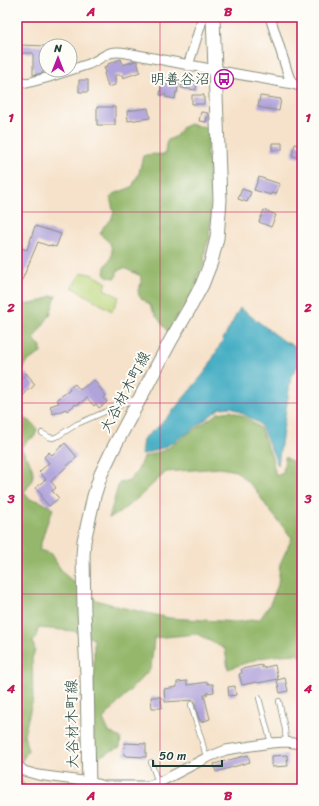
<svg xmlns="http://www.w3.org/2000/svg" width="319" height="806" font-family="Sriracha,'Klee One',sans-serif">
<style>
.green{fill:#bbd67c;stroke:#6d8a58}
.forest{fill:#94b76c;stroke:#5a7a50}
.water{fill:#43acc2;stroke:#31747b}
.building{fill:#b0a3da}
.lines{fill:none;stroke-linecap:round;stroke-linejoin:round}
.lane-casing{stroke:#8a907f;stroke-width:6}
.street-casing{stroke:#8a907f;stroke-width:11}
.secondary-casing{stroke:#8a907f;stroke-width:15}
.lane{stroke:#fff;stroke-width:4.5}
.street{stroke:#fff;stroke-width:9}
.secondary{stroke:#fff;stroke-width:13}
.grid{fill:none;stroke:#c2185b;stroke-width:1;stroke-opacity:0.55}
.labels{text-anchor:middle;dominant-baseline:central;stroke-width:4;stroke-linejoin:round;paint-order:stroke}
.poi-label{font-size:15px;fill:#1f3d34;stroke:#fdfcf7;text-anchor:end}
.street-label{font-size:15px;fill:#1f3d34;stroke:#fdfcf7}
.neatline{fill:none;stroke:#c2185b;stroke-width:1.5}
.grid-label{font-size:13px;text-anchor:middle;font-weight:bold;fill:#c2185b}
</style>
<rect width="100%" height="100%" fill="#fdfcf7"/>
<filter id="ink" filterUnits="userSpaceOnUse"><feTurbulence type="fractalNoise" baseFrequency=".025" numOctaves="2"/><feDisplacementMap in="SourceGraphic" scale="8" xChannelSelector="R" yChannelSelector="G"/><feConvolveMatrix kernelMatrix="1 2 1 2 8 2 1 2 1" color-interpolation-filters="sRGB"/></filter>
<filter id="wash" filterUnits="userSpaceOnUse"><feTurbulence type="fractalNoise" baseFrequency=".012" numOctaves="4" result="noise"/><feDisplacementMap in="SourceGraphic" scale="16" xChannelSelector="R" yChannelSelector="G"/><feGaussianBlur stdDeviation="0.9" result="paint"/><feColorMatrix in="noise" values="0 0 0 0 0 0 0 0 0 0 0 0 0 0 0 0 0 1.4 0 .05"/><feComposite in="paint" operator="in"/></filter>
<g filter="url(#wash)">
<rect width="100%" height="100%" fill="#f6e2ca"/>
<path class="green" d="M 81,273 C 90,272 99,278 107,283 L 104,289 L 119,297 L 112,311 L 72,287 Z"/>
<path class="forest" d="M 190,124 L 208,128 L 211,134 L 206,153 L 210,161 L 211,192 L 210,198 L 210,210 L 212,216 L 209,231 L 210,238 L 206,247 L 204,256 L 205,263 L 197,277 L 196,286 L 185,307 L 179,313 L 172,326 L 168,332 L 152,310 L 150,305 L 139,296 L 138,290 L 141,284 L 141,276 L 124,268 L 117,271 L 117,275 L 115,278 L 108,277 L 104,274 L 105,267 L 111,258 L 112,250 L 110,243 L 100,234 L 104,226 L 111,220 L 114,212 L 110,198 L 114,194 L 132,187 L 139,173 L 143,156 C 152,153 156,155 165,154 L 166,144 L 168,140 L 175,137 L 183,127 Z
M 51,296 L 56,296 L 50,315 L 33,339 L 41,346 L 41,353 L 31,359 L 26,364 L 17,375 L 17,304 C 32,305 38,303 51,296 Z
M 231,411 L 247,418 L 260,428 L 272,458 L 276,476 L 283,473 L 285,457 L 302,467 L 302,658 L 297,654 L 281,655 L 260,658 L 228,669 L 225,649 L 197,634 L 154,638 L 151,668 L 103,719 L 109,732 L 121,738 L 120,747 L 93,759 L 92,710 L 94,673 L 94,639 L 74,631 L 38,628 L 36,638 L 33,642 L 35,651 L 32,658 L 33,699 L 24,735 L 28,751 L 17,768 L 21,781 L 27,789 L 17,789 L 17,416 L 30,421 L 37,429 L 35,436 L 27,441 L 21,448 C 32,465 40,474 24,492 L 29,499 L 40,501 L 53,509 L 46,526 L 39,550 L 50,553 L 64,574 L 96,600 L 120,607 L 169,618 L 237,622 L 260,619 L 269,606 L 278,585 L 280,564 L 292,538 L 267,507 L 255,489 L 236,471 L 220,468 L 166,472 L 139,497 L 119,513 L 109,518 L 119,483 L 129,481 L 138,470 L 143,457 L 165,450 L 218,413 Z"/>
<path class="water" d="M 240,308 L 284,341 L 302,350 L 302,361 L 291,376 L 278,465 L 260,424 L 232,407 L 220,408 L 189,432 L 165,447 L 141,455 L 143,439 L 159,426 L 172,412 L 206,371 Z"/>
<g id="blocks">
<path class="building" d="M 20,45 L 46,46 L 46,57 L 44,57 L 43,73 L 33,75 L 33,53 L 20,53 Z
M 121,59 L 123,65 L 135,61 L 137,61 L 140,72 L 123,78 L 122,75 L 115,75 L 115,85 L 108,87 L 104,73 L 106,72 L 104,67 L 108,66 L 108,64 Z
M 162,78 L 179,81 L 177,93 L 176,92 L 175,99 L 165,97 L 166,95 L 160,95 Z
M 182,79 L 197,81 L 196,90 L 181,88 Z
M 79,80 L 88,80 L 88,92 L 79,92 Z
M 192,95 L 204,95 L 204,104 L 192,104 Z
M 260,96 L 281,99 L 279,111 L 258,107 Z
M 97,107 L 115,107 L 115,125 L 97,125 Z
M 148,108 L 150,118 L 128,121 L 127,111 Z
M 201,112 L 208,113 L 206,122 L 199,121 Z
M 272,143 L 282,143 L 282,150 L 272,150 Z
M 295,144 L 302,146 L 302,158 L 300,157 L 299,158 L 293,156 L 293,155 L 292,155 Z
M 259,177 L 280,184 L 276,194 L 271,193 L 271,195 L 254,190 Z
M 242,189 L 251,192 L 247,202 L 238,199 Z
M 264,210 L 276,215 L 271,227 L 259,222 Z
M 35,226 L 61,234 L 56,247 L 49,245 L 49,246 L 38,242 L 22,280 L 17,278 L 17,258 L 21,248 L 27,250 Z
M 26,373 L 32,380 L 32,381 L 35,384 L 30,390 L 29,389 L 23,396 L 17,391 L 17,383 Z
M 94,380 L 106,396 L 104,398 L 107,402 L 99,408 L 96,404 L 94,406 L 87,398 L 77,405 L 76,404 L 67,411 L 66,409 L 53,414 L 50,406 L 59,403 L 57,399 L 70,390 L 69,388 L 75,384 L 80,390 Z
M 65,443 L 77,457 L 51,481 L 56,488 L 52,491 L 59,498 L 49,506 L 41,497 L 42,495 L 35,488 L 46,479 L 39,472 L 49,463 L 44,457 L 49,452 L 52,455 Z
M 262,665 L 262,668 L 275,665 L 278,679 L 258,683 L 257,682 L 242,685 L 239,674 L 242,673 L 241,669 Z
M 285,678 L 288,691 L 280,693 L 277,680 Z
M 187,681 L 187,685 L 208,682 L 208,684 L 213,684 L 214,692 L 207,693 L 207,695 L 204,695 L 210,719 L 201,722 L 200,719 L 199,719 L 194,700 L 165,702 L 164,689 L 177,687 L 177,682 Z
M 235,686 L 236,695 L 229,696 L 228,687 Z
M 151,697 L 161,697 L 162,708 L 152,708 Z
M 125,743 L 146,744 L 146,757 L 126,756 L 126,755 L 124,755 Z
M 248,755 L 250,762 L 216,772 L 214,764 Z
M 287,755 L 288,766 L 272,767 L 272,756 Z"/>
</g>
</g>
<g filter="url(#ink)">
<use href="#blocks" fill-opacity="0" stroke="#8a907f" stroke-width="1"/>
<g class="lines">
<defs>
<path id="lane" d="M 42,433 L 49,437 L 53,438 L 58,436 L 77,424 L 130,401 L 136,399
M 259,698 L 271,743
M 279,701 L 285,729 L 286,742
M 191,704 C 195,722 203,740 206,758
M 151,762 L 158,783"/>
<path id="street" d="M 270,17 L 289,77 L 293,84
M 188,66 L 203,17
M 220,71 L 293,84 L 302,87
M 17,81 L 27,83 L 46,78 L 89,64 C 106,57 106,49 127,53 L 210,69
M 17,765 L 24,771 L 38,775 L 90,782 L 104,786 L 147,786 L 158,783 L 206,758 L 226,750 L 271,743 L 286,742 L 302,744"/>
<path id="secondary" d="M 89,789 L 87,674 L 84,612 L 83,556 L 84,541 L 94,496 L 101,474 L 114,447 L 171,340 L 189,309 L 202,285 L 211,262 L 217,238 L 220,200 L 213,17"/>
</defs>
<use href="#lane" class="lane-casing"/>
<use href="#street" class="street-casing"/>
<use href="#secondary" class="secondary-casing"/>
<use href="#lane" class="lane"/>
<use href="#street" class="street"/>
<use href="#secondary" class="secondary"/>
</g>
</g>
<path class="grid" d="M 160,17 L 160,789M 17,212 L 302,212M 17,403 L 302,403M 17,594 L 302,594"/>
<defs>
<symbol id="bus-ring" viewBox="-11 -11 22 22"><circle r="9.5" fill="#fdfcf7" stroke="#b5179e" stroke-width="1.5"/><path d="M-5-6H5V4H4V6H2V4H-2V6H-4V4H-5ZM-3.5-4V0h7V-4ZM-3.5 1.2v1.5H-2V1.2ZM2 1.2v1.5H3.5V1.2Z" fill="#b5179e"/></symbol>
</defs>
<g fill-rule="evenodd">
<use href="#bus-ring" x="213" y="68" width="22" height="22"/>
</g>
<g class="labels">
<g class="poi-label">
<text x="210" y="79">明善谷沼</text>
</g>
<g class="street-label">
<text transform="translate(125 392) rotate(-62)">大谷材木町線</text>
<text transform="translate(72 724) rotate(-91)">大谷材木町線</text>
</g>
</g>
<rect width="319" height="806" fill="none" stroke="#fdfcf7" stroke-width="44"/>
<g transform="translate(58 58)"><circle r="19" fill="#fdfcf7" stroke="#a4b0a9"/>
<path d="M0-3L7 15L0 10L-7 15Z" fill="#b5179e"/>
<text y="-6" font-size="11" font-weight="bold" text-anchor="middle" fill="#1f3d34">N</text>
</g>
<path d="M153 760v6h69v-6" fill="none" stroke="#1f3d34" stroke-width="2"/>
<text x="159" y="760" font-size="12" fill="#1f3d34" stroke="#fdfcf7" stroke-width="3" paint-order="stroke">50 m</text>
<rect x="22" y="22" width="275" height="762" class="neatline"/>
<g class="grid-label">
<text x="91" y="16">A</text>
<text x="228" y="16">B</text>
<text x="11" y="122">1</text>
<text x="308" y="122">1</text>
<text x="11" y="312">2</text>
<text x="308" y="312">2</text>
<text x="11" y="503">3</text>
<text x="308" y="503">3</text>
<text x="11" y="693">4</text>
<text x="308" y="693">4</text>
<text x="91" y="800">A</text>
<text x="228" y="800">B</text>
</g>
</svg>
